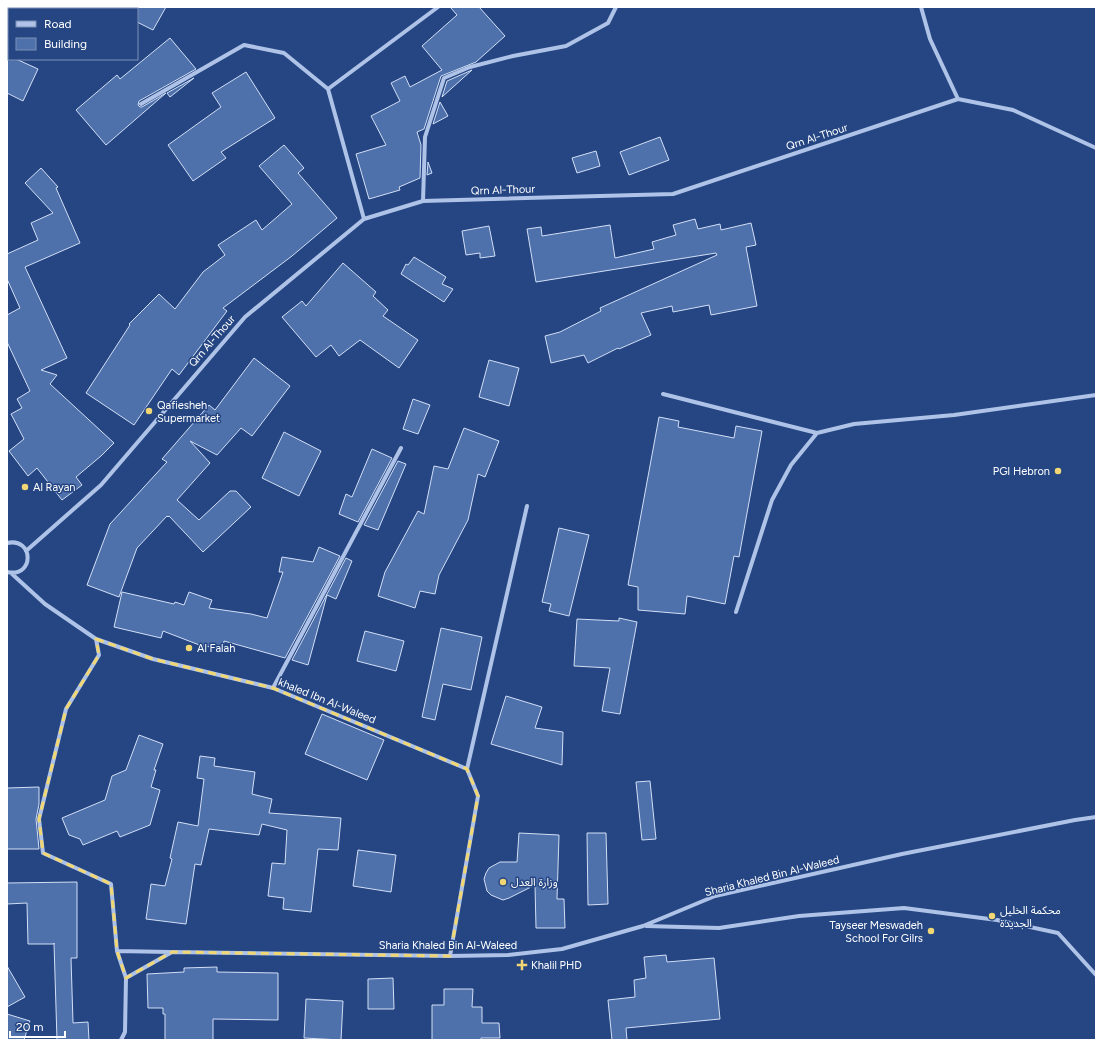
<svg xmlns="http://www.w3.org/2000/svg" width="1103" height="1047" font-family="Figtree,'Noto Sans Arabic',sans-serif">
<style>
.building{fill:#4e70ab;stroke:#d2dff6}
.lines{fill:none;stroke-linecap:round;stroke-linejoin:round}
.street{stroke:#aec3e7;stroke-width:4}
.marked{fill:none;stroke:#f1d773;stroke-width:3;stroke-dasharray:8 5;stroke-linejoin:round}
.poi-dot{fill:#f1d773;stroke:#254683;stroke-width:1.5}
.labels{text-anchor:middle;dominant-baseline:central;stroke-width:3;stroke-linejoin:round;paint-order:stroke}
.street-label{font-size:11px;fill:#fff;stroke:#254683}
.poi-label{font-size:11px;fill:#fff;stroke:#254683;text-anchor:start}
</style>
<rect width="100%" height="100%" fill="#254683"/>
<path class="building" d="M 137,7 L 166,7 L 153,30 L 137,22 Z
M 450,7 L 479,7 L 505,36 L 476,62 L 441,76 L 424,129 L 417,132 L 421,145 L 420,178 L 399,187 L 400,190 L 369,199 L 356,154 L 386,145 L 371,116 L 400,101 L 391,83 L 405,76 L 410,87 L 442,70 L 422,46 L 457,15 Z
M 170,38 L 196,69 L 139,101 L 138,105 L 140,107 L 142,107 L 166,93 L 106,145 L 76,110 L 117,75 L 120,79 Z
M 7,55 L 9,56 L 9,59 L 16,59 L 38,69 L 23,101 L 7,93 Z
M 472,70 L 442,97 L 447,81 Z
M 246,72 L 275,118 L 221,152 L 226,158 L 193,181 L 168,145 L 221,107 L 212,93 Z
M 194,78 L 170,97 L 167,93 Z
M 440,102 L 448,116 L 433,124 Z
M 660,137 L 669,160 L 629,175 L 620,152 Z
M 284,145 L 304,168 L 298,173 L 337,218 L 292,256 L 223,308 L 227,311 L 179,375 L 172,369 L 134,425 L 86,393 L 130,325 L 129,324 L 159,294 L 175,309 L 203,272 L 225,255 L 218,245 L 256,220 L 262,230 L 292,204 L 259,166 Z
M 596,151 L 600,166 L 577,173 L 572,158 Z
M 428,162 L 432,173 L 427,175 Z
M 41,168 L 58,187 L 56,188 L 80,243 L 25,267 L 67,358 L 41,370 L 57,375 L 50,384 L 114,443 L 101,456 L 76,477 L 82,485 L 62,500 L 37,468 L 28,476 L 9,451 L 24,439 L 11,414 L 22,408 L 17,399 L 30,391 L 7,342 L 7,315 L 20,308 L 7,279 L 7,254 L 38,240 L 31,223 L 53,213 L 25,183 Z
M 695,219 L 698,229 L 720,224 L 721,230 L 751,223 L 756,245 L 746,247 L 757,306 L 711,315 L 709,305 L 673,312 L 672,306 L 641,313 L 651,335 L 619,349 L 618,348 L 588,363 L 584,355 L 551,363 L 545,336 L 560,332 L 601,311 L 600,308 L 717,255 L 716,253 L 536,282 L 527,229 L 541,227 L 542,236 L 610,225 L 615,258 L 654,249 L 652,242 L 676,235 L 673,225 Z
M 489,226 L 495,256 L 480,258 L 480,253 L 466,255 L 462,231 Z
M 414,257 L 446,277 L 442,284 L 453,289 L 444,302 L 401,274 L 406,264 L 408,265 Z
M 343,263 L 376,292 L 373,296 L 388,310 L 383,316 L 418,340 L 399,368 L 360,340 L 339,356 L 331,345 L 316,357 L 282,317 L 302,301 L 306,306 Z
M 254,358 L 290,386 L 252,436 L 241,428 L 217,455 L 190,441 L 210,463 L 177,500 L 199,520 L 230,491 L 236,491 L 251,507 L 203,552 L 169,516 L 168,517 L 167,516 L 137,548 L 119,597 L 87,585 L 110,524 L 167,462 L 162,459 L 209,405 L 215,410 Z
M 489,360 L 519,368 L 509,406 L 479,397 Z
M 413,399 L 430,405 L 418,434 L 403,429 Z
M 659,417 L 679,421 L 678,427 L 734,438 L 736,426 L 762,431 L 739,557 L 734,556 L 725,604 L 687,596 L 685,614 L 638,610 L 638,587 L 628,585 Z
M 464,428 L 499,441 L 485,477 L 478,474 L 468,520 L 439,575 L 435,594 L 420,591 L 415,608 L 378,596 L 385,572 L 418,511 L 424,514 L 434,466 L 448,469 Z
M 284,432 L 321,451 L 299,496 L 262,478 Z
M 372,449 L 392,458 L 358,522 L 339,514 L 346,494 L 352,497 Z
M 398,461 L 406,464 L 378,530 L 364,525 Z
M 559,528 L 589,535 L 569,616 L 549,611 L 551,604 L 542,602 Z
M 319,547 L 340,556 L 285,658 L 224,641 L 223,648 L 202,646 L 163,631 L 161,638 L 114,627 L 122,592 L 174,604 L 175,602 L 184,605 L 189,592 L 212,600 L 209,608 L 251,614 L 267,618 L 283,572 L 279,572 L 282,557 L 313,562 Z
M 346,558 L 352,561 L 336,599 L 327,595 L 308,665 L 292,660 Z
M 619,618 L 637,622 L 620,714 L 602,711 L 610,668 L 574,666 L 577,619 L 619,621 Z
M 441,628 L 482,637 L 471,690 L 443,684 L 435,720 L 422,717 Z
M 365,631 L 404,641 L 396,671 L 357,661 Z
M 506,696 L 542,707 L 535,728 L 563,732 L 562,765 L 491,744 Z
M 322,714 L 384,740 L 367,780 L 305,754 Z
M 139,735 L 163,744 L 154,770 L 156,770 L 151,787 L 160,790 L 150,825 L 120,837 L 117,831 L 83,845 L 80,839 L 69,835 L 62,818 L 105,800 L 112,776 L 126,770 Z
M 200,756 L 215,758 L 214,766 L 255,772 L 252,794 L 272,799 L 269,813 L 341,818 L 338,850 L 318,849 L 311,912 L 283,909 L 284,898 L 268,896 L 272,863 L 285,864 L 287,830 L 262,824 L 259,835 L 209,829 L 201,865 L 195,864 L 186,924 L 146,919 L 151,884 L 165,886 L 172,859 L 170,858 L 178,822 L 198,826 L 204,779 L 197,778 Z
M 650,781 L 656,839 L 642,840 L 636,782 Z
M 39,787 L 39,804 L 36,819 L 39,849 L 7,849 L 7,788 Z
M 519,833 L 559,835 L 557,899 L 564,899 L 565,928 L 536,928 L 535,885 L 509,898 L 503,900 L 491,895 L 487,891 L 484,879 L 486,873 L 489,868 L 500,862 L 517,862 Z
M 587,833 L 606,833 L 608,904 L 588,905 Z
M 358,850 L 396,855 L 391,892 L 353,886 Z
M 77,882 L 77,958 L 71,958 L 73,1023 L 88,1022 L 89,1040 L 57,1040 L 54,943 L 54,944 L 28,944 L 27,903 L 7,904 L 7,883 Z
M 666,955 L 667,962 L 714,958 L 720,1019 L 626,1028 L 627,1040 L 612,1040 L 608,1000 L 635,997 L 634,980 L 646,978 L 644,957 Z
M 7,966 L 25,997 L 7,1007 Z
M 217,967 L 217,972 L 278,973 L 278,1020 L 213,1019 L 213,1040 L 165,1040 L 165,1014 L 163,1014 L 163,1008 L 148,1008 L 147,974 L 184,972 L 184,968 Z
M 393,978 L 394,1009 L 368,1009 L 368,979 Z
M 444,989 L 473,989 L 472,1007 L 482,1007 L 482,1023 L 499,1023 L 500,1038 L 481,1038 L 481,1040 L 432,1040 L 432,1005 L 444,1005 Z
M 306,999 L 343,1001 L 341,1040 L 304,1038 Z
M 7,1014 L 30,1021 L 24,1040 L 7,1040 Z"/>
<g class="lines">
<path class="street" d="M 921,7 L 930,39 L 958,99
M 328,89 L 438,7
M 141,104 L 244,45 L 284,53 L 328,89 L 364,219
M 423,201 L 425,137 L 444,78 L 470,67 L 513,56 L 566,46 L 608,23 L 616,7
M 663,394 L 817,433 L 854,424 L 954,415 L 1096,395
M 7,543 C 34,537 35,578 7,572
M 26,551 L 101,485 L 245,317 L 364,219 L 423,201 L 673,194 L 958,99 L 1013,110 L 1096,148
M 11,573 L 45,604 L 96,639 L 153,659 L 273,688 L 467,769 L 478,796 L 450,956
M 736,612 L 772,500 L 791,465 L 817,433
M 96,639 L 99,655 L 66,709 L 39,819 L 43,853 L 111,884 L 117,951 L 126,978 L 125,1032 L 121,1040
M 273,688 L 401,448
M 467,769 L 527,506
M 646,926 L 719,928 L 799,916 L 904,908 L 997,920 L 1058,933 L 1096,975
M 117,951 L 170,952
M 126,978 L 172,952 L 450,956 L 508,955 L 562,949 L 643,926 L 715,896 L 902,854 L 1075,820 L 1096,817"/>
</g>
<path class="marked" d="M 96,639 L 153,659 L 273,688 L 467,769 L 478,796 L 450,956 L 172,952 L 126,978 L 117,951 L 111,884 L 43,853 L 39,819 L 66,709 L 99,655 Z"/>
<g class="poi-dot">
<circle cx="149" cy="411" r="4"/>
<circle cx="1058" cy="471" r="4"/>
<circle cx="25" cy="487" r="4"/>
<circle cx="189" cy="648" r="4"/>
<circle cx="503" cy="882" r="4"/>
<circle cx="992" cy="916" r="4"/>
<circle cx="931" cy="931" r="4"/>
<path d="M520 959h4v4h4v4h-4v4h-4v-4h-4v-4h4z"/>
</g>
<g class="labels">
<g class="street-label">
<text transform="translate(817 137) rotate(-18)">Qrn Al-Thour</text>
<text transform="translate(503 190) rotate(-2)">Qrn Al-Thour</text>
<text transform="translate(212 341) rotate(-49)">Qrn Al-Thour</text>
<text transform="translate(327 701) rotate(22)">khaled Ibn Al-Waleed</text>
<text transform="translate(772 876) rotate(-14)">Sharia Khaled Bin Al-Waleed</text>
<text x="448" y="945">Sharia Khaled Bin Al-Waleed</text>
</g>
<g class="poi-label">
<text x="157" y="405">Qafiesheh<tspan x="157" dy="13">Supermarket</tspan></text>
<text x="1050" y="471" text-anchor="end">PGI Hebron</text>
<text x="33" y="487">Al Rayan</text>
<text x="197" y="648">Al Falah</text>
<text x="511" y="882">وزارة العدل</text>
<text x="1000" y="910">محكمة الخليل<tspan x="1000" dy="13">الجديدة</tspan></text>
<text x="923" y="925" text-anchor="end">Tayseer Meswadeh<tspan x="923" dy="13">School For Gilrs</tspan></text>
<text x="531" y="965">Khalil PHD</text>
</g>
</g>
<rect width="1103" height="1047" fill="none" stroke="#ffffff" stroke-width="16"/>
<rect x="8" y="8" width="130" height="52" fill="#254683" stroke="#7c90b5"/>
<rect x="16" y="21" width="20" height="6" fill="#aec3e7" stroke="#7c90b5"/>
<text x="44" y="28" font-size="12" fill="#ffffff">Road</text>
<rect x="16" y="38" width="20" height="12" fill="#4e70ab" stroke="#7c90b5"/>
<text x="44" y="48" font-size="12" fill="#ffffff">Building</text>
<path d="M10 1031v6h55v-6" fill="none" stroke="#ffffff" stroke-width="2"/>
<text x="16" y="1031" font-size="12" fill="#ffffff" stroke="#254683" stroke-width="3" paint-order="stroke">20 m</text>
</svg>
